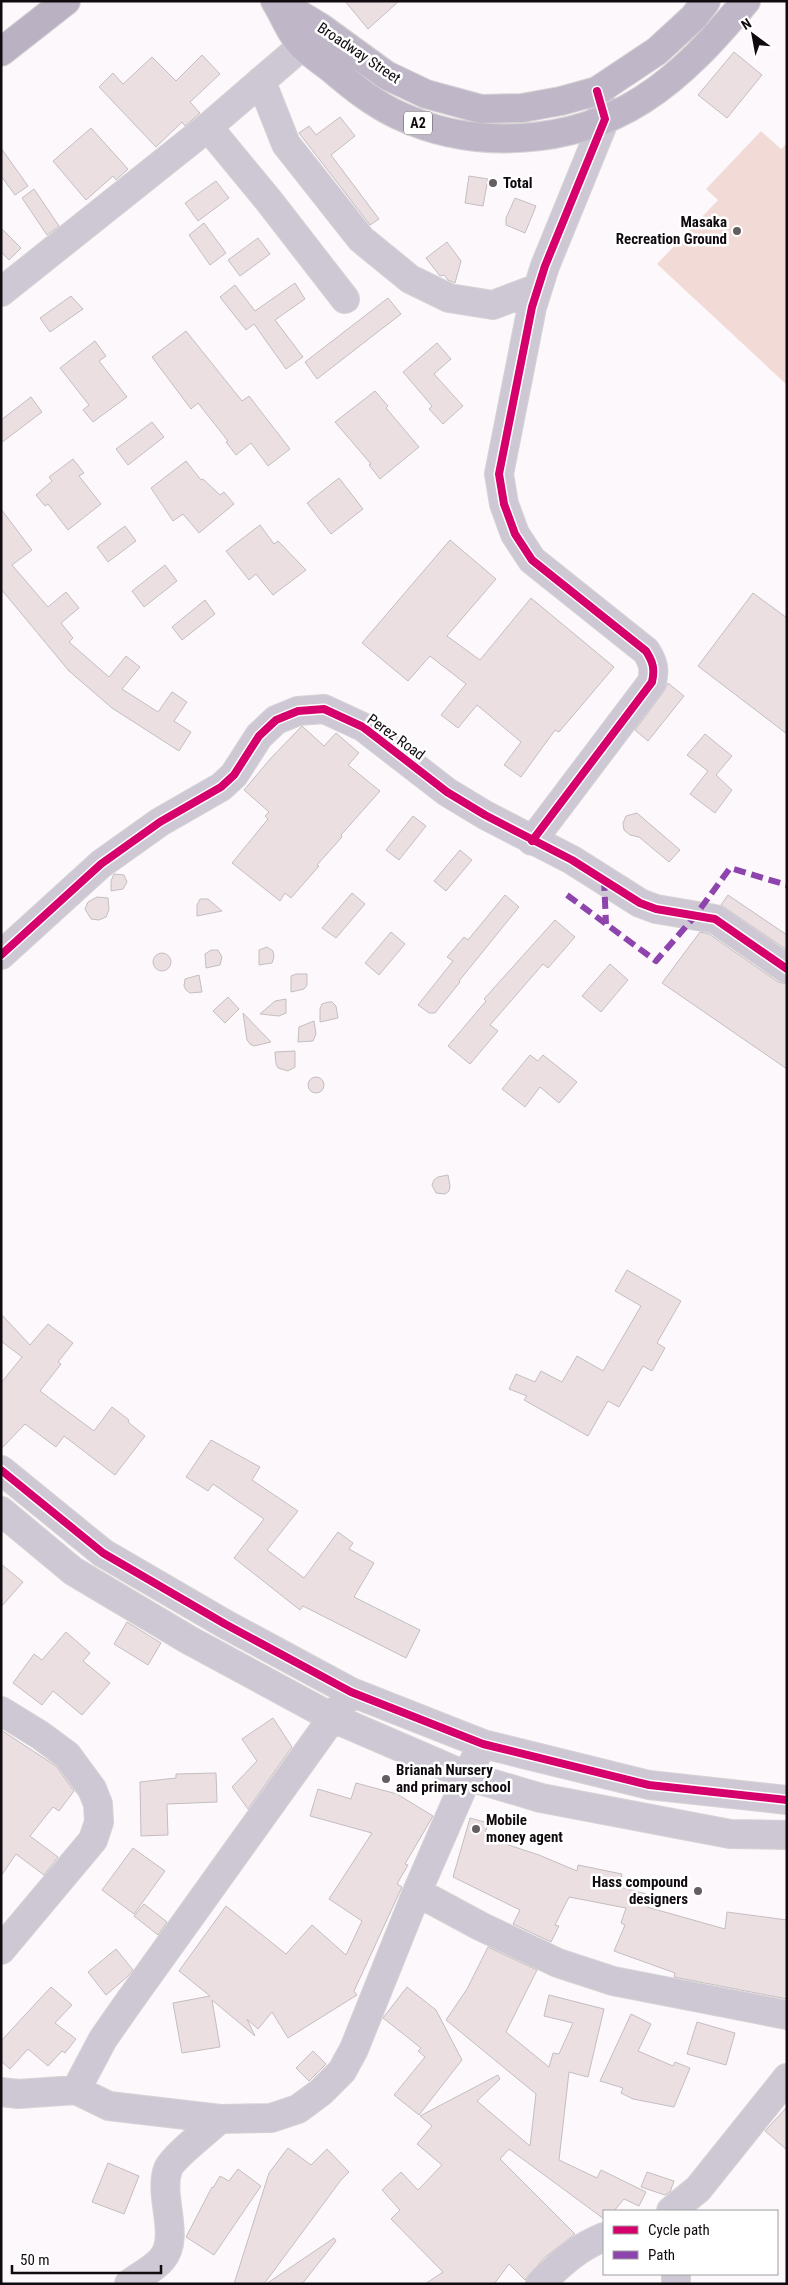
<svg xmlns="http://www.w3.org/2000/svg" width="788" height="2285" font-family="'Roboto Condensed',sans-serif">
<style>
.green{fill:#f2dbd6}
.building{fill:#ebdfe2;stroke:#c4bec0}
.lines{fill:none;stroke-linecap:round;stroke-linejoin:round}
.minor-casing{stroke:#d6d3d5;stroke-width:30}
.major-casing{stroke:#d6d3d5;stroke-width:30}
.highway-casing{stroke:#d6d3d5;stroke-width:30}
.minor{stroke:#cec8d5;stroke-width:28}
.major{stroke:#bfb7c7;stroke-width:28}
.highway{stroke:#bab2c2;stroke-width:28}
.quiet{stroke:#8e44ad;stroke-width:6;stroke-dasharray:12 6;stroke-linecap:butt}
.cycleway-casing{stroke:#fff;stroke-width:11}
.cycleway{stroke:#d6006c;stroke-width:8}
.poi-dot{fill:#645e62;stroke:#fff;stroke-width:2}
.labels{text-anchor:middle;dominant-baseline:central;stroke-width:5;stroke-linejoin:round;paint-order:stroke}
.shield{fill:#fff;stroke:#585458;stroke-width:1}
.shield-label{font-size:14px;font-weight:bold;fill:#110b10}
.street-label{font-size:15px;fill:#110b10;stroke:#fff}
.poi-label{font-size:15px;font-weight:bold;fill:#110b10;stroke:#fff;text-anchor:start}
</style>
<rect width="100%" height="100%" fill="#fdf8fb"/>
<path class="green" d="M 761,131 L 781,149 L 787,143 L 787,385 L 657,264 L 718,200 L 706,189 Z"/>
<path class="building" d="M 345,1 L 399,1 L 368,29 Z
M 734,52 L 762,75 L 727,118 L 698,95 Z
M 202,55 L 220,74 L 190,102 L 200,113 L 185,126 L 182,122 L 156,147 L 99,87 L 113,73 L 123,84 L 152,57 L 176,81 Z
M 340,117 L 355,136 L 331,155 L 379,219 L 370,225 L 299,133 L 309,126 L 316,135 Z
M 91,128 L 128,169 L 116,180 L 113,176 L 86,200 L 53,161 Z
M 1,148 L 28,186 L 15,195 L 1,176 Z
M 469,176 L 488,179 L 483,206 L 465,203 Z
M 216,181 L 229,198 L 198,221 L 185,203 Z
M 34,189 L 59,226 L 47,235 L 22,198 Z
M 515,198 L 536,206 L 525,233 L 506,225 L 506,218 Z
M 204,223 L 226,253 L 210,265 L 189,235 Z
M 1,228 L 21,248 L 9,260 L 1,252 Z
M 258,238 L 270,254 L 240,276 L 228,260 Z
M 447,242 L 461,261 L 455,283 L 448,280 L 444,275 L 440,276 L 426,258 Z
M 295,283 L 305,299 L 275,320 L 303,357 L 286,369 L 254,324 L 246,330 L 220,297 L 235,285 L 255,311 Z
M 71,296 L 83,309 L 50,332 L 40,318 Z
M 388,298 L 401,314 L 317,379 L 305,362 Z
M 186,331 L 242,401 L 249,396 L 290,449 L 268,466 L 251,443 L 236,455 L 226,442 L 228,441 L 198,403 L 191,409 L 152,357 Z
M 95,341 L 106,356 L 99,361 L 127,397 L 93,422 L 83,410 L 89,405 L 60,368 Z
M 437,343 L 451,359 L 434,374 L 463,406 L 443,424 L 429,409 L 432,406 L 403,372 Z
M 375,391 L 388,406 L 386,408 L 419,447 L 380,479 L 369,465 L 371,464 L 335,422 Z
M 31,397 L 42,412 L 1,443 L 1,420 Z
M 152,422 L 164,437 L 128,465 L 116,449 Z
M 73,459 L 84,473 L 79,476 L 101,504 L 68,530 L 48,504 L 45,506 L 36,495 L 52,481 L 49,477 Z
M 186,461 L 201,480 L 203,479 L 220,495 L 224,492 L 234,504 L 199,533 L 183,514 L 173,521 L 151,488 Z
M 339,478 L 363,509 L 331,534 L 307,503 Z
M 1,509 L 32,550 L 12,565 L 48,607 L 66,592 L 79,608 L 61,623 L 73,638 L 69,642 L 109,677 L 126,656 L 140,667 L 122,689 L 158,712 L 172,692 L 187,702 L 174,721 L 191,732 L 179,751 L 112,708 L 69,671 L 1,589 Z
M 260,525 L 274,544 L 278,541 L 306,570 L 273,595 L 256,574 L 249,580 L 226,551 Z
M 125,526 L 136,541 L 108,562 L 97,547 Z
M 450,540 L 496,579 L 447,636 L 480,660 L 531,598 L 614,667 L 559,732 L 555,730 L 521,777 L 504,765 L 521,742 L 477,705 L 458,728 L 441,715 L 466,684 L 430,656 L 408,681 L 362,643 Z
M 165,565 L 177,581 L 144,607 L 132,591 Z
M 753,593 L 787,618 L 787,734 L 698,666 Z
M 205,600 L 215,614 L 182,640 L 172,627 Z
M 668,683 L 684,696 L 648,741 L 635,730 L 664,691 Z
M 302,726 L 324,746 L 336,733 L 359,753 L 348,765 L 380,791 L 341,835 L 342,837 L 317,865 L 319,866 L 291,898 L 285,893 L 280,901 L 232,863 L 268,819 L 265,816 L 269,812 L 244,790 L 271,758 Z
M 705,734 L 732,756 L 716,775 L 732,790 L 715,813 L 690,794 L 708,771 L 687,755 Z
M 637,813 L 680,850 L 669,862 L 639,837 L 630,835 L 624,830 L 623,823 L 626,816 Z
M 413,816 L 426,826 L 399,860 L 386,850 Z
M 460,850 L 472,860 L 446,891 L 434,881 Z
M 114,874 L 124,875 L 127,882 L 123,889 L 111,891 L 111,881 Z
M 352,893 L 365,904 L 336,938 L 322,928 Z
M 505,895 L 519,907 L 459,981 L 460,982 L 435,1013 L 429,1013 L 418,1005 L 453,961 L 447,957 L 464,937 L 468,940 Z
M 728,895 L 787,935 L 787,950 L 721,905 Z
M 97,897 L 108,898 L 109,910 L 106,917 L 99,920 L 91,919 L 85,909 L 88,902 Z
M 200,899 L 208,899 L 222,911 L 197,916 L 197,905 Z
M 555,920 L 575,937 L 548,968 L 543,964 L 490,1025 L 498,1031 L 470,1064 L 448,1046 L 486,1001 L 484,999 Z
M 391,932 L 405,944 L 379,975 L 365,963 Z
M 700,932 L 709,934 L 778,982 L 787,984 L 787,1069 L 662,983 Z
M 267,947 L 273,951 L 274,957 L 272,963 L 259,965 L 259,950 Z
M 211,950 L 218,950 L 222,957 L 220,965 L 206,968 L 205,954 Z
M153 962a9 9 0 1 1 18 0a9 9 0 1 1-18 0Z
M 610,964 L 628,980 L 601,1012 L 582,996 Z
M 296,974 L 307,974 L 307,985 L 304,989 L 291,992 L 291,976 Z
M 199,975 L 202,992 L 190,993 L 186,990 L 184,986 L 185,979 Z
M 228,997 L 239,1009 L 225,1023 L 213,1011 Z
M 286,999 L 286,1013 L 279,1016 L 260,1014 L 275,1001 Z
M 328,1002 L 332,1002 L 336,1006 L 338,1018 L 320,1022 L 320,1009 L 322,1004 Z
M 243,1013 L 271,1042 L 254,1046 L 250,1044 L 247,1040 Z
M 314,1021 L 316,1034 L 313,1041 L 298,1042 L 299,1027 Z
M 295,1051 L 295,1067 L 288,1071 L 278,1068 L 276,1064 L 275,1052 Z
M 530,1055 L 538,1061 L 543,1055 L 577,1082 L 559,1103 L 540,1087 L 525,1107 L 502,1089 Z
M308 1085a8 8 0 1 1 16 0a8 8 0 1 1-16 0Z
M 448,1175 L 450,1186 L 449,1191 L 445,1194 L 436,1193 L 432,1185 L 434,1180 L 438,1177 Z
M 627,1270 L 681,1301 L 657,1343 L 665,1348 L 652,1371 L 643,1366 L 619,1407 L 608,1401 L 588,1436 L 524,1400 L 527,1396 L 509,1389 L 516,1374 L 535,1382 L 541,1371 L 562,1382 L 577,1356 L 603,1371 L 641,1306 L 615,1291 Z
M 1,1314 L 30,1345 L 48,1324 L 73,1343 L 58,1362 L 61,1364 L 40,1391 L 94,1431 L 112,1407 L 129,1420 L 128,1422 L 145,1436 L 115,1475 L 64,1436 L 56,1447 L 25,1424 L 1,1449 L 1,1383 L 22,1357 L 1,1341 Z
M 211,1440 L 260,1467 L 252,1480 L 298,1511 L 267,1550 L 304,1578 L 338,1532 L 353,1543 L 349,1549 L 374,1563 L 354,1597 L 420,1630 L 406,1658 L 303,1606 L 300,1610 L 234,1558 L 264,1519 L 213,1484 L 208,1491 L 186,1477 Z
M 1,1564 L 23,1582 L 1,1607 Z
M 127,1622 L 161,1643 L 148,1665 L 114,1644 Z
M 66,1632 L 90,1653 L 83,1661 L 110,1683 L 82,1715 L 53,1691 L 42,1705 L 13,1683 L 34,1654 L 42,1660 Z
M 273,1718 L 292,1747 L 248,1809 L 232,1787 L 257,1761 L 242,1739 Z
M 1,1730 L 56,1766 L 74,1791 L 59,1811 L 53,1807 L 30,1836 L 58,1857 L 44,1875 L 16,1854 L 1,1876 Z
M 216,1773 L 217,1802 L 167,1804 L 168,1835 L 141,1836 L 140,1782 L 176,1778 L 176,1774 Z
M 356,1783 L 397,1794 L 433,1816 L 405,1864 L 408,1865 L 397,1884 L 402,1887 L 354,1991 L 357,1995 L 288,2038 L 272,2012 L 258,2029 L 247,2019 L 255,2036 L 212,2000 L 220,2047 L 182,2053 L 173,2003 L 210,1996 L 179,1971 L 226,1906 L 286,1954 L 312,1925 L 346,1955 L 362,1921 L 329,1899 L 372,1833 L 310,1816 L 318,1789 L 351,1799 Z
M 470,1818 L 488,1823 L 484,1837 L 539,1855 L 577,1871 L 578,1865 L 622,1874 L 620,1887 L 650,1895 L 647,1907 L 725,1929 L 727,1912 L 787,1920 L 787,1999 L 674,1977 L 675,1973 L 614,1951 L 625,1925 L 621,1923 L 626,1908 L 569,1897 L 555,1925 L 559,1926 L 551,1942 L 513,1924 L 520,1910 L 453,1877 Z
M 133,1848 L 165,1871 L 134,1914 L 102,1890 Z
M 144,1904 L 167,1922 L 158,1935 L 134,1916 Z
M 488,1947 L 537,1970 L 506,2032 L 549,2067 L 553,2053 L 559,2054 L 573,2023 L 544,2016 L 549,1995 L 604,2009 L 588,2077 L 569,2072 L 559,2160 L 597,2178 L 601,2170 L 646,2192 L 639,2206 L 624,2199 L 614,2211 L 604,2211 L 604,2219 L 509,2149 L 500,2159 L 575,2234 L 544,2258 L 525,2280 L 509,2264 L 494,2284 L 425,2284 L 443,2272 L 391,2219 L 400,2210 L 382,2190 L 401,2172 L 418,2190 L 442,2165 L 417,2144 L 432,2126 L 420,2116 L 498,2075 L 500,2079 L 477,2101 L 530,2146 L 536,2094 L 446,2020 L 467,1989 Z
M 116,1949 L 133,1970 L 127,1977 L 106,1995 L 88,1972 Z
M 51,1987 L 72,2005 L 55,2023 L 76,2039 L 65,2053 L 62,2051 L 48,2066 L 28,2049 L 10,2069 L 1,2061 L 1,2041 Z
M 407,1987 L 436,2010 L 462,2060 L 419,2115 L 394,2095 L 425,2057 L 418,2051 L 421,2048 L 383,2018 Z
M 631,2014 L 651,2024 L 638,2051 L 673,2066 L 675,2062 L 690,2068 L 674,2107 L 633,2099 L 621,2093 L 623,2088 L 600,2081 Z
M 697,2022 L 735,2033 L 726,2065 L 687,2054 Z
M 313,2051 L 326,2064 L 309,2081 L 296,2068 Z
M 787,2107 L 787,2150 L 765,2131 Z
M 288,2148 L 311,2165 L 327,2149 L 349,2172 L 341,2180 L 264,2284 L 234,2284 L 269,2173 Z
M 108,2163 L 139,2176 L 124,2214 L 92,2202 Z
M 238,2169 L 261,2186 L 214,2255 L 186,2237 L 212,2187 L 213,2188 L 220,2176 L 229,2181 Z
M 647,2172 L 674,2181 L 670,2192 L 665,2195 L 641,2187 Z
M 334,2238 L 336,2241 L 302,2284 L 266,2284 Z"/>
<g class="lines">
<defs>
<path id="minor" d="M 261,81 L 286,144 L 361,239 L 410,279 L 449,298 L 493,305 L 538,288
M 208,127 L 269,201 L 345,299
M 1,292 L 208,127 L 302,46 L 319,28
M 532,841 L 652,682 C 655,669 653,662 646,651 L 532,560 L 515,534 L 504,504 L 499,474 L 532,307 L 545,266 L 605,119 L 600,100
M 1,955 L 101,864 L 160,822 L 221,787 L 234,775 L 259,736 L 276,720 L 298,711 L 324,709 L 363,727 L 447,792 L 485,815 L 572,860 L 640,903 L 656,909 L 715,919 L 787,969
M 1,1470 L 103,1553 L 225,1624 L 351,1692 L 483,1744 L 649,1785 L 787,1800
M 1,1511 L 73,1571 L 189,1640 L 333,1718 L 467,1776 L 541,1798 L 730,1834 L 787,1835
M 1,1711 L 40,1735 L 67,1755 L 92,1789 L 98,1804 L 99,1822 L 93,1840 L 1,1950
M 417,1892 L 480,1926 L 558,1963 L 613,1981 L 787,2015
M 76,2090 L 103,2039 L 126,2006 L 343,1703
M 1,2092 L 18,2094 L 76,2090 L 109,2106 L 220,2119 L 271,2118 L 298,2109 L 321,2092 L 342,2071 L 354,2049 L 417,1892 L 475,1759
M 671,2211 L 698,2189 L 787,2078
M 676,2274 L 676,2284
M 129,2284 C 139,2276 154,2269 162,2259 C 181,2237 158,2196 168,2169 C 172,2158 209,2129 220,2119
M 540,2284 C 559,2265 578,2247 604,2237"/>
<path id="major" d="M 275,1 C 284,15 291,35 303,46 C 312,55 323,62 333,70 C 353,87 374,104 398,115 C 474,151 571,145 642,100 C 683,74 715,38 746,1
M 277,1 L 320,27 L 386,75 L 426,94 L 481,109 L 522,108 L 561,101 L 597,91 L 657,51 L 694,17 L 706,1"/>
<path id="highway" d="M 1,52 L 66,1"/>
</defs>
<use href="#minor" class="minor-casing"/>
<use href="#major" class="major-casing"/>
<use href="#highway" class="highway-casing"/>
<use href="#minor" class="minor"/>
<use href="#major" class="major"/>
<use href="#highway" class="highway"/>
<path class="quiet" d="M 604,879 L 606,924
M 567,895 L 656,961 L 695,916 L 730,868 L 787,885"/>
<defs>
<path id="cycleway" d="M 532,841 L 652,682 C 655,669 653,662 646,651 L 532,560 L 515,534 L 504,504 L 499,474 L 532,307 L 545,266 L 605,119 L 597,91
M 1,955 L 101,864 L 160,822 L 221,787 L 234,775 L 259,736 L 276,720 L 298,711 L 324,709 L 363,727 L 447,792 L 485,815 L 572,860 L 640,903 L 656,909 L 715,919 L 787,969
M 1,1470 L 103,1553 L 225,1624 L 351,1692 L 483,1744 L 649,1785 L 787,1800"/>
</defs>
<use href="#cycleway" class="cycleway-casing"/>
<use href="#cycleway" class="cycleway"/>
</g>
<g class="poi-dot">
<circle cx="493" cy="183" r="5"/>
<circle cx="737" cy="231" r="5"/>
<circle cx="386" cy="1779" r="5"/>
<circle cx="476" cy="1829" r="5"/>
<circle cx="698" cy="1891" r="5"/>
</g>
<g class="labels">
<rect class="shield" x="404" y="111.5" width="28" height="23" rx="4"/>
<g class="shield-label">
<text x="418" y="123">A2</text>
</g>
<g class="street-label">
<text transform="translate(359 53) rotate(34)">Broadway Street</text>
<text transform="translate(396 737) rotate(36)">Perez Road</text>
</g>
<g class="poi-label">
<text x="503" y="183">Total</text>
<text x="727" y="222" text-anchor="end">Masaka<tspan x="727" dy="17">Recreation Ground</tspan></text>
<text x="396" y="1770">Brianah Nursery<tspan x="396" dy="17">and primary school</tspan></text>
<text x="486" y="1820">Mobile<tspan x="486" dy="17">money agent</tspan></text>
<text x="688" y="1882" text-anchor="end">Hass compound<tspan x="688" dy="17">designers</tspan></text>
</g>
</g>
<rect width="788" height="2285" fill="none" stroke="#110b10" stroke-width="5"/>
<rect x="603" y="2210" width="175" height="65" fill="#ffffff" stroke="#a09d9f"/>
<rect x="613" y="2226" width="25" height="8" fill="#d6006c" stroke="#a09d9f"/>
<text x="648" y="2235" font-size="15" fill="#110b10">Cycle path</text>
<rect x="613" y="2251" width="25" height="8" fill="#8e44ad" stroke="#a09d9f"/>
<text x="648" y="2260" font-size="15" fill="#110b10">Path</text>
<g transform="translate(753 35) rotate(328)" stroke="#ffffff" stroke-width="4" paint-order="stroke">
<path d="M0-4L9 19L0 12L-9 19Z" fill="#110b10"/>
<text y="-8" font-size="14" font-weight="bold" text-anchor="middle" fill="#110b10">N</text>
</g>
<path d="M12 2265v8h149v-8" fill="none" stroke="#110b10" stroke-width="2.5"/>
<text x="20" y="2265" font-size="15" fill="#110b10" stroke="#ffffff" stroke-width="4" paint-order="stroke">50 m</text>
</svg>
